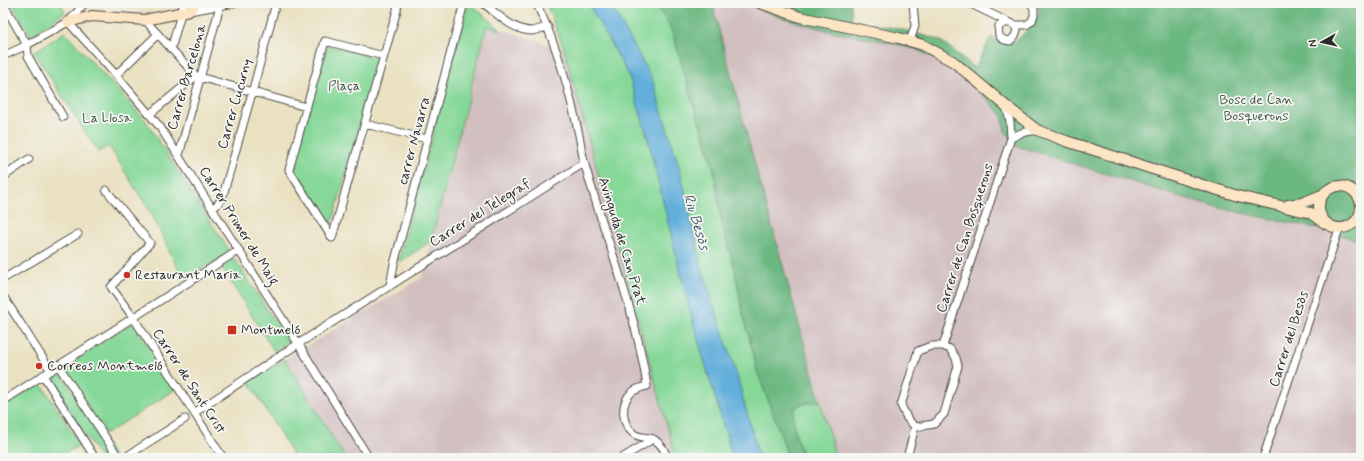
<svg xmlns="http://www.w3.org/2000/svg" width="1364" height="461" font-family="Mynerve,sans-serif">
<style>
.industrial{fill:#d2bfc0}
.green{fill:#86d899;stroke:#588262}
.forest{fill:#6cb881;stroke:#4c7256}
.water{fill:#62afdb;stroke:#466d83}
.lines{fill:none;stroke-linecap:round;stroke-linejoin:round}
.street-casing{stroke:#484642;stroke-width:9}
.secondary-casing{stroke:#484642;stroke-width:12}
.street{stroke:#fff;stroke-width:7}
.secondary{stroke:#fce5c4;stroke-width:10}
.poi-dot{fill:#c8321e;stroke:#f6f6f2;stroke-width:1.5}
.labels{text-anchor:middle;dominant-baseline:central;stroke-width:3.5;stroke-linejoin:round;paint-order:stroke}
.street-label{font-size:14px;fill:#2b2b2b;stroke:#f6f6f2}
.park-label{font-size:14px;fill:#425646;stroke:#f6f6f2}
.poi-label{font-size:14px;fill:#2b2b2b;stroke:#f6f6f2;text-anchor:start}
.water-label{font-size:15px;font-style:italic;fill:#3e5969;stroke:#f6f6f2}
</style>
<rect width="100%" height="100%" fill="#f6f6f2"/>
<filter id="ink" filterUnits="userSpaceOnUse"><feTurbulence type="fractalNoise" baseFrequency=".025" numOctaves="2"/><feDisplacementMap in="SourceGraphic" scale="8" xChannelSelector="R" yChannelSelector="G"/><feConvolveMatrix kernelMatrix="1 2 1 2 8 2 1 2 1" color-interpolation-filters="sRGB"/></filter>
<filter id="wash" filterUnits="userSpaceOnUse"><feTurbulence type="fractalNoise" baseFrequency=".012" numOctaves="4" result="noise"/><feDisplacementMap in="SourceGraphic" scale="16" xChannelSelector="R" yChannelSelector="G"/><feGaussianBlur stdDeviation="0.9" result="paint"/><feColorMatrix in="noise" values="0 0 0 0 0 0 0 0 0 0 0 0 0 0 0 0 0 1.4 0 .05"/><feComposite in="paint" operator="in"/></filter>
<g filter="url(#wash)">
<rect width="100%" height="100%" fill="#eae1c1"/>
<path class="industrial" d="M 712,3 L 745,3 L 779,17 L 830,31 L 887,42 L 915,49 L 945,63 L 985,97 L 1002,115 L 1005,131 L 1120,178 L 1177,196 L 1316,228 L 1361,241 L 1361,458 L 836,458 L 745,128 Z
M 488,25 L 564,49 L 676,458 L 345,458 L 285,359 L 422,278 Z"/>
<path class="green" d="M 11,3 L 61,3 L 65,12 L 31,36 Z
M 546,3 L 588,3 L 629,76 L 647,135 L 690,312 L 733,458 L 676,458 L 564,49 Z
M 608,3 L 654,3 L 668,23 L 674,37 L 714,170 L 720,211 L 735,271 L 743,313 L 788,458 L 759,458 L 735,369 L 703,273 L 681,174 L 652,79 L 618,17 Z
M 472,5 L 501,30 L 487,26 L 431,241 L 400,262 L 399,259 L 467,8 Z
M 65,32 L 145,120 L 288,342 L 274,351 L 217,260 L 183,279 L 152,215 L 109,146 L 98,152 L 34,52 Z
M 328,45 L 379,59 L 330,230 L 292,169 Z
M 133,322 L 176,389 L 106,434 L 63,367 Z
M 285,359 L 345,458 L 295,458 L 249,382 Z
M 55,371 L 61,373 L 115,458 L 100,458 L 51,381 L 50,374 Z
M 41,383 L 80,445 L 58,458 L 3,458 L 3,407 Z
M 820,401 L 836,458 L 803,458 C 800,448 788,415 796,407 C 802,402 813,403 820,401 Z"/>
<path class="forest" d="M 654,3 L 712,3 L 745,128 L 820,401 C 813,403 802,402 796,407 C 788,415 800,448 803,458 L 788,458 L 788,454 L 758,374 L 743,313 L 735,271 L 724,234 L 720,211 L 714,170 L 708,146 L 692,100 L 674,37 L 668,23 Z
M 745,3 L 851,4 L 852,20 L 900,29 L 940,40 L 975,68 L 991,37 L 1007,44 L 1016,41 L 1036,21 L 1039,11 L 1037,3 L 1361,3 L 1361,241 L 1316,228 L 1237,212 L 1177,196 L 1017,146 L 1005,131 L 1002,115 L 985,97 L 945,63 L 915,49 L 887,42 L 830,31 L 779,17 Z"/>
<path class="water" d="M 588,3 L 608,3 L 618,17 L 652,79 L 681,174 L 703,273 L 735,369 L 759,458 L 733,458 L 690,312 L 647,135 L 629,76 Z"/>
</g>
<g filter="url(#ink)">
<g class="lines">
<defs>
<path id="street" d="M 3,3 L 27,45 L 28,56 L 63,117
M 483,3 C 498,14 513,31 532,31 C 537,30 543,28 548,27
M 536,3 C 557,44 569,90 579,135 C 581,145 582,155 585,165 C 605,238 636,310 647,386 C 641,387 637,389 632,392 C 620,403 621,424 634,434 C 641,439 650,436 655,440 C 662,445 665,450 667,458
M 969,3 L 1014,25 L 1026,25 L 1032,21 L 1034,15 L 1034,9 L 1031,3
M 189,11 L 235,3
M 145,20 L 196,76 L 306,107
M 68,22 L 116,75 L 160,127 L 296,340 L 369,458
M 1011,23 L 1005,23 L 999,26 C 997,36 1000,40 1010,41 L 1015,36 L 1017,30 L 1014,25
M 910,41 L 915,26 L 913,3
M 171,49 L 184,3
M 3,56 L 27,45 L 68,22 L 85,3
M 116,75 L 158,34
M 150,114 L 196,76
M 365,124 L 427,139
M 1011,138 L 1021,133 L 1037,130
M 179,155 L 220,6
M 3,177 L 29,159
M 106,190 L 150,243 L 111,287 L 133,317 L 223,458
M 213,209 L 222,199 L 252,93 L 276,3
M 332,238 L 289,170 L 325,41 L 384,56
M 332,238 L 397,10 L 398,3
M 3,279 L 78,234
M 390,286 L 394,264 L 464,3
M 3,296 L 51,371
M 931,346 L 943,346 L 950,349 L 956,358 L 958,366 L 944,414 L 934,424 L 915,427 L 907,418 L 901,405 L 918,351 Z
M 943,346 L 1011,138 L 1010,122 L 1006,106
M 58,365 L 119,458
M 43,375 L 95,458
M 3,401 L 239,250
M 194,413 L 298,344 L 584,163
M 124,458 L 185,419
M 622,458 L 653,439
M 907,458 L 915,427
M 1263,458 L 1339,229"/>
<path id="secondary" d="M 760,3 L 800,17 L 899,38 L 923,45 L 954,62 L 1006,106 L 1037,130 L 1066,141 L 1215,189 L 1238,196 L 1311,213 L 1326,224
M 68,22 L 92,16 L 145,20 L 189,11 L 196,3
M1319 207a21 21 0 1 1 42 0a21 21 0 1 1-42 0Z
M 1288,205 L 1302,203 L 1322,195"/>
</defs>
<use href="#street" class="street-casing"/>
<use href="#secondary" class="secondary-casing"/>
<use href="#street" class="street"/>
<use href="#secondary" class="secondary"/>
</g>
</g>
<g class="poi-dot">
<circle cx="127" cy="275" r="4"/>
<rect x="227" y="325" width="10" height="10" rx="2"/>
<circle cx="39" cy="366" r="4"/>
</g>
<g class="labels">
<g class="street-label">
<text transform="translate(187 77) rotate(-74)">Carrer Barcelona</text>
<text transform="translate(235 104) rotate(-74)">Carrer Cucurny</text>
<text transform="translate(414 141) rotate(-75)">carrer Navarra</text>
<text transform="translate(480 213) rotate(-32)">Carrer del Telegraf</text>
<text transform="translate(239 226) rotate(58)">Carrer Primer de Maig</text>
<text transform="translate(965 238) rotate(-72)">Carrer de Can Bosquerons</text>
<text transform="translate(622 241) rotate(73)">Avinguda de Can Prat</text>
<text transform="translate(1289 339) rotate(-72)">Carrer del Besòs</text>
<text transform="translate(189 381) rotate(57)">Carrer de Sant Crist</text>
</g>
<g class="park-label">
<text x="344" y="86">Plaça</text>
<text x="1256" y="100">Bosc de Can<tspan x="1256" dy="16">Bosquerons</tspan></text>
<text x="107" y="118">La Llosa</text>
</g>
<g class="poi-label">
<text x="135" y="275">Restaurant Maria</text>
<text x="241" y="330">Montmeló</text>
<text x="47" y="366">Correos Montmeló</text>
</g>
<g class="water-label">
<text transform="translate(696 222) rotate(73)">Riu Besòs</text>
</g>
</g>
<rect width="1364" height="461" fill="none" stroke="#f6f6f2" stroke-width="16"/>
<g transform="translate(1322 42) rotate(262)" stroke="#f6f6f2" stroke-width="3" paint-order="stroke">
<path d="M0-3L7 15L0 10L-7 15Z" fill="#2b2b2b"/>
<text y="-6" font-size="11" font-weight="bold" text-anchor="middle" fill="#2b2b2b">N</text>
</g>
</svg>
